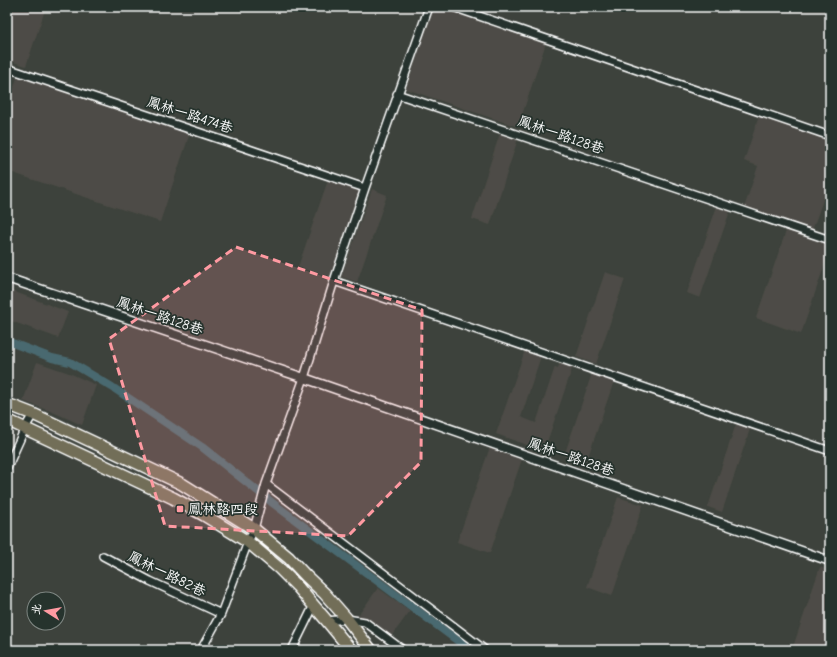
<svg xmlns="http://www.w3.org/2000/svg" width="837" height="657" font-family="'Comic Neue','LXGW WenKai TC',sans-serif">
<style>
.built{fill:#4d4c46}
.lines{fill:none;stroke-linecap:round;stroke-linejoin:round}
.canal{stroke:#49696f;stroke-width:8}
.minor-casing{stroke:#fff;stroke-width:10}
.tertiary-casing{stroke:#fff;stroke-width:11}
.primary-casing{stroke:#fff;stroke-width:14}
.minor{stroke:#26332d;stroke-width:7}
.tertiary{stroke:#26332d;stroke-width:8}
.primary{stroke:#726e59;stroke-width:11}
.marked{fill:#ff9aa2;fill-opacity:0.2;stroke:#ff9aa2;stroke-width:3;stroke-dasharray:8 5;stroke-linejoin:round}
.poi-dot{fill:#ff9aa2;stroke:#26332d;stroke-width:1.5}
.labels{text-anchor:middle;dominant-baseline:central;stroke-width:3.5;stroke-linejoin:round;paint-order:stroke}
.street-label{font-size:14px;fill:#fff;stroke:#26332d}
.poi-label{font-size:14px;fill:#fff;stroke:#26332d;text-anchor:start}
</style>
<rect width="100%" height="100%" fill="#3d423c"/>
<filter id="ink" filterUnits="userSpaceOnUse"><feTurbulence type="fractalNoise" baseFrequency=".025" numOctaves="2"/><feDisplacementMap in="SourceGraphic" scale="8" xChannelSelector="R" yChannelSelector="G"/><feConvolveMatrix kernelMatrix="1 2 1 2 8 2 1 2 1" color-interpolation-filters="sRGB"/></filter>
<g filter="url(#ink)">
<path class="built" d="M 7,7 L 46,7 L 26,66 L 7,60 Z
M 434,7 L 441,7 L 546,43 L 518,127 L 406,89 Z
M 19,72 L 191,130 L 160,222 L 7,171 L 7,108 Z
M 759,116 L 830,141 L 830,180 L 812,231 L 744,208 L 758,166 L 744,161 Z
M 501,130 L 519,136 L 490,225 L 472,219 Z
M 329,177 L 363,189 L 332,279 L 298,267 Z
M 372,189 L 387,195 L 357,282 L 341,277 Z
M 717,206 L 730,211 L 700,298 L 687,293 Z
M 787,228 L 830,242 L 830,249 L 801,334 L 756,318 Z
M 605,272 L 625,279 L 596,364 L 576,357 Z
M 7,289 L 68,312 L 58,338 L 11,321 L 7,330 Z
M 525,350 L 541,356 L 521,417 L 536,423 L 555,367 L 558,368 L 560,362 L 573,366 L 544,451 L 496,434 Z
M 37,362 L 69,373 L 96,385 L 82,425 L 55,413 L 23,401 Z
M 592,373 L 614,381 L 586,463 L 564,456 Z
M 737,421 L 751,426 L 722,512 L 708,507 Z
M 490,447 L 522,459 L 490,553 L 457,542 Z
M 618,497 L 643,505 L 612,596 L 587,587 Z
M 820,567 L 830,571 L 830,650 L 792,650 Z
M 378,588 L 410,611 L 388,641 L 357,617 Z"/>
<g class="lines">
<path class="canal" d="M 7,341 L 52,358 L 70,362 L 112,387 L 202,447 L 274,504 L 470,650"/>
<defs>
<path id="minor" d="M 453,7 L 830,136
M 7,68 L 365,188
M 397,94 L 830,240
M 334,281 L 830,451
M 7,468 L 25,428 L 33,414
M 266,484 L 485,650
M 103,556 L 150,581 L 221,614
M 327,621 L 347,619 L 365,622 L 403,650
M 201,650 L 221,614 L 248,542 L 254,529 L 266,484 L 304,378 L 334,281 L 365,188 L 429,7
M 292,650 L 314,605"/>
<path id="tertiary" d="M 7,278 L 304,378 L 830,561"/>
<path id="primary" d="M 7,404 L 33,414 L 182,484 L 254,529 L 289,558 L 306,576 L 325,594 L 347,619 L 371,650
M 7,420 L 173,498 L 204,515 L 248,542 L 280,569 L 297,586 L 327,621 L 351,650"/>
</defs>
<use href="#minor" class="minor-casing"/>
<use href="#tertiary" class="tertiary-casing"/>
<use href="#primary" class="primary-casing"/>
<use href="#minor" class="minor"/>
<use href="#tertiary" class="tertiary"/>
<use href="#primary" class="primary"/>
</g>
</g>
<path class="marked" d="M 236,247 L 422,310 L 421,462 L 348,536 L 165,526 L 109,339 Z"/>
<rect class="poi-dot" x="176" y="505" width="8" height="8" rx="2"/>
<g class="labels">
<g class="street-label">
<text transform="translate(190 115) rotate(18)">鳳林一路474巷</text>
<text transform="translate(561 135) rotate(19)">鳳林一路128巷</text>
<text transform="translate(160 316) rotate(19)">鳳林一路128巷</text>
<text transform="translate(571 457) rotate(19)">鳳林一路128巷</text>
<text transform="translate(167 574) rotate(26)">鳳林一路82巷</text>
</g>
<g class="poi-label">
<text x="188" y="509">鳳林路四段</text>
</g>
</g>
<rect width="837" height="657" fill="none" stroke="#26332d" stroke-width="24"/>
<rect x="12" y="12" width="813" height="633" fill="none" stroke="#fff" stroke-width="1.5" filter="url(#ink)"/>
<g transform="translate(46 611) rotate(281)"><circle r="19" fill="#26332d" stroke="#7d8581"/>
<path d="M0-3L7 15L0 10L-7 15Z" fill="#ff9aa2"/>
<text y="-6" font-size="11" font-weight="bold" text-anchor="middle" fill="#ffffff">北</text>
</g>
</svg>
